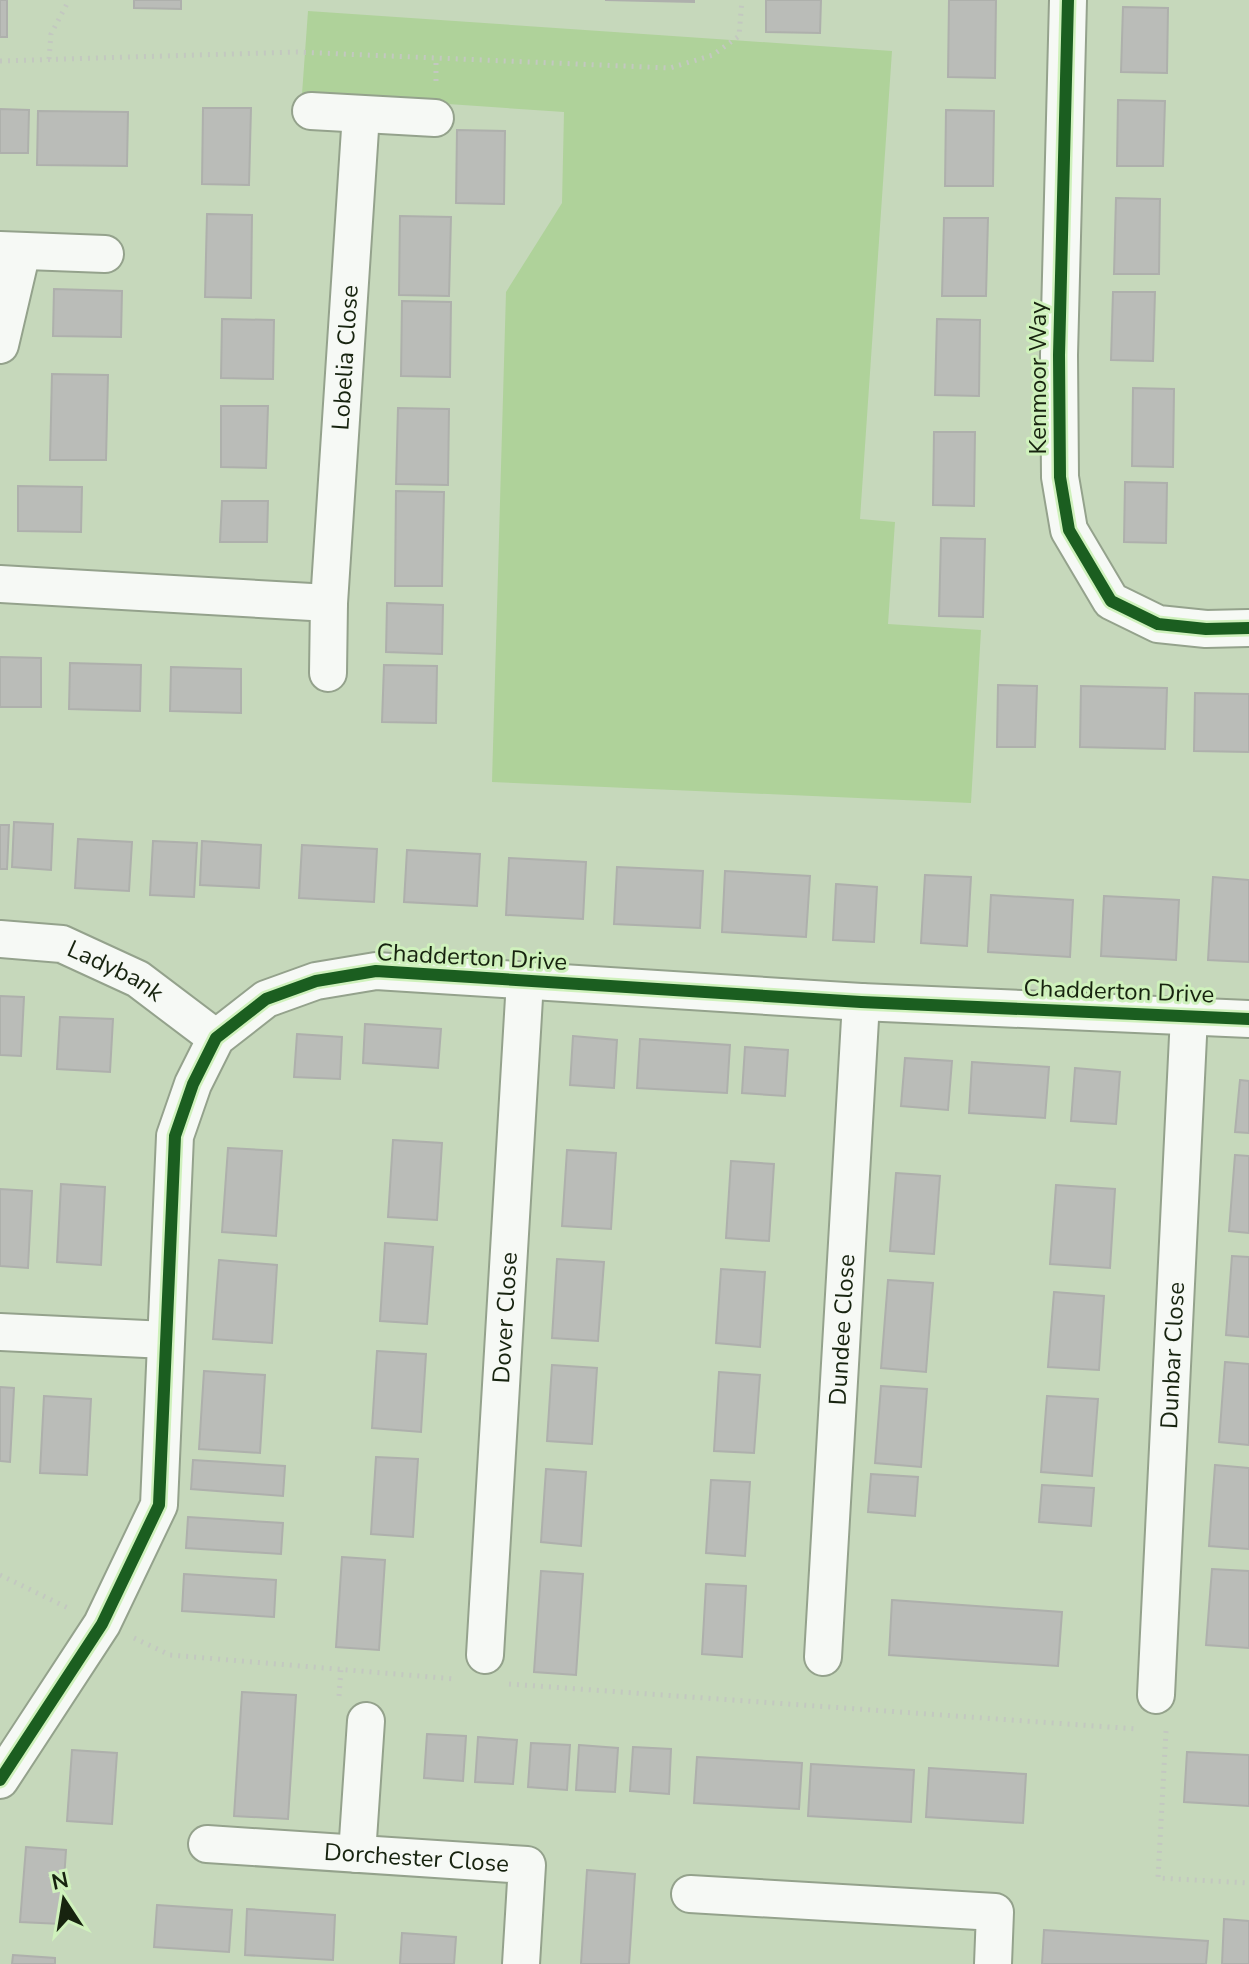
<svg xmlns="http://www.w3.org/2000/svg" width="1249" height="1964" font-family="'Nunito Sans',sans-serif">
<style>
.green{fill:#afd29a}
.building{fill:#babcb8;stroke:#aeb0ac;stroke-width:2}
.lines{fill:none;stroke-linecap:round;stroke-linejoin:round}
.minor-casing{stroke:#94a28c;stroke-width:40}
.path{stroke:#c3c8c0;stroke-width:5;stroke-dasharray:2 6;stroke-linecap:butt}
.minor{stroke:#f6f9f5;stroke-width:36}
.cycleway-casing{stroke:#cff1bc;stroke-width:17}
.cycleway{stroke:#1b5e20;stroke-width:12}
.labels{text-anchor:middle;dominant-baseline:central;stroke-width:6;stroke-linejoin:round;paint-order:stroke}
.street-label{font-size:24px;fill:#17230f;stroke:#cff1bc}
</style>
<rect width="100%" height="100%" fill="#c6d8bb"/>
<path class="green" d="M 308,11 L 892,51 L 860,519 L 895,522 L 888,624 L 981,630 L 971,803 L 492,782 L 506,292 L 562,203 L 564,112 L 302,94 Z"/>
<path class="building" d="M 0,0 L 7,0 L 7,37 L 0,37 Z
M 134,0 L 181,0 L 181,9 L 134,8 Z
M 605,0 L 694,0 L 694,2 Z
M 766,0 L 821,0 L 820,33 L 766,32 Z
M 949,0 L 996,0 L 995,78 L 948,77 Z
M 1123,7 L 1168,8 L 1167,73 L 1121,72 Z
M 1118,100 L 1165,101 L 1163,166 L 1117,166 Z
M 203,108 L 251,108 L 249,185 L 202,184 Z
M 0,109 L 29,110 L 28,153 L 0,153 Z
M 946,110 L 994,111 L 993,186 L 945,186 Z
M 38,111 L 128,112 L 127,166 L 37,165 Z
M 457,130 L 505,131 L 504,204 L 456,203 Z
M 1116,198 L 1160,199 L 1159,274 L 1114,274 Z
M 207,214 L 252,215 L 251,298 L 205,297 Z
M 400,216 L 451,217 L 449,296 L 399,295 Z
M 944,218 L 988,218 L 986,296 L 942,296 Z
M 54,289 L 122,291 L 121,337 L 53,336 Z
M 1113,292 L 1155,292 L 1153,361 L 1111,360 Z
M 402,301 L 451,302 L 450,377 L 401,376 Z
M 222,319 L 274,320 L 273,379 L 221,378 Z
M 937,319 L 980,320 L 979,396 L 935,395 Z
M 52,374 L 108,375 L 106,460 L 50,460 Z
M 1133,388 L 1174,389 L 1173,467 L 1132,466 Z
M 221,406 L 268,406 L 266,468 L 221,467 Z
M 398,408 L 449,409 L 448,485 L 396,484 Z
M 934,432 L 975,432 L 974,506 L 933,505 Z
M 1125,482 L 1167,483 L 1166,543 L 1124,542 Z
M 18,486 L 82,487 L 81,532 L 18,531 Z
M 396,491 L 444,492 L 442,586 L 395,586 Z
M 222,501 L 268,501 L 267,542 L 220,542 Z
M 941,538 L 985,539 L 983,617 L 939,616 Z
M 387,603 L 443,605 L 442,654 L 386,652 Z
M 0,657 L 41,658 L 41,707 L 0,707 Z
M 70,663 L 141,665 L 140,711 L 69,709 Z
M 384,665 L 437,666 L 436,723 L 382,722 Z
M 171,667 L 241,669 L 241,713 L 170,711 Z
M 998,685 L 1037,686 L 1035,747 L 997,747 Z
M 1081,686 L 1167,688 L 1165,749 L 1080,747 Z
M 1195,693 L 1249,694 L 1249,752 L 1194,751 Z
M 14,822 L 53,824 L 51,870 L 12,867 Z
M 0,825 L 9,825 L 7,869 L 0,869 Z
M 78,839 L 132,842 L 129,891 L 75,888 Z
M 153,841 L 197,843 L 194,897 L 150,895 Z
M 202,841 L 261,845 L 259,888 L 200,885 Z
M 302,845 L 377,849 L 374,902 L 299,898 Z
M 407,850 L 480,854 L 477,906 L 404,902 Z
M 509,858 L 586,862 L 583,919 L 506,915 Z
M 617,867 L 703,871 L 700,928 L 614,924 Z
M 725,871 L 810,876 L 806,937 L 722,932 Z
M 925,875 L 971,877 L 967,946 L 921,943 Z
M 1213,877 L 1249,880 L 1249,962 L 1208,960 Z
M 836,884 L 877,887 L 874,942 L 833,940 Z
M 991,895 L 1073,900 L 1070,957 L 988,952 Z
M 1104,896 L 1179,900 L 1176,960 L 1101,956 Z
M 0,996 L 24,997 L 21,1056 L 0,1055 Z
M 60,1017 L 113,1019 L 110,1072 L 57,1069 Z
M 365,1024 L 441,1029 L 438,1068 L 363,1063 Z
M 297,1034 L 342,1037 L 340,1079 L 294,1077 Z
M 573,1036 L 617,1040 L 614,1088 L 570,1085 Z
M 640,1039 L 730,1045 L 727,1093 L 637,1088 Z
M 745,1047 L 788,1050 L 785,1096 L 742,1093 Z
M 905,1058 L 952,1061 L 948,1110 L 901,1106 Z
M 972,1062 L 1049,1067 L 1045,1118 L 969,1113 Z
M 1075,1068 L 1120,1072 L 1116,1124 L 1071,1121 Z
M 1240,1080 L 1249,1081 L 1249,1133 L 1235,1132 Z
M 393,1140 L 442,1143 L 437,1220 L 388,1217 Z
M 228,1148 L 282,1151 L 276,1236 L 222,1232 Z
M 567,1150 L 616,1153 L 611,1229 L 562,1226 Z
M 1235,1155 L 1249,1156 L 1249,1233 L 1229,1231 Z
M 731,1161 L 774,1164 L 769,1241 L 726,1238 Z
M 896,1173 L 940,1176 L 934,1254 L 890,1251 Z
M 61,1184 L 105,1187 L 101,1265 L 57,1262 Z
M 1056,1185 L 1115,1189 L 1110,1268 L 1050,1264 Z
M 0,1189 L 32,1191 L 28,1268 L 0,1266 Z
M 385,1243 L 433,1247 L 427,1324 L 380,1321 Z
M 1232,1256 L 1249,1257 L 1249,1337 L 1226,1335 Z
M 557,1259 L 604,1262 L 598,1341 L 552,1338 Z
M 219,1260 L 277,1265 L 272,1343 L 213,1339 Z
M 721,1269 L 765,1272 L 760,1347 L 716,1343 Z
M 888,1280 L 933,1283 L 926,1372 L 881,1368 Z
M 1054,1292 L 1104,1296 L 1099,1370 L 1048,1367 Z
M 377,1351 L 426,1354 L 421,1432 L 372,1428 Z
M 1225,1362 L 1249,1364 L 1249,1445 L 1219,1442 Z
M 552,1365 L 597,1368 L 592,1444 L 547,1441 Z
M 204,1371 L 265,1375 L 260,1453 L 199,1449 Z
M 719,1372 L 760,1375 L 754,1453 L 714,1451 Z
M 881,1386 L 927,1389 L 921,1467 L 875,1463 Z
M 0,1387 L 14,1388 L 10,1462 L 0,1461 Z
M 44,1396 L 91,1399 L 87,1475 L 40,1473 Z
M 1047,1396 L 1098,1399 L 1092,1476 L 1041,1472 Z
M 376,1457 L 418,1459 L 413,1537 L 371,1534 Z
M 193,1460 L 285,1466 L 283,1496 L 191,1489 Z
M 1215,1465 L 1249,1468 L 1249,1549 L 1209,1546 Z
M 546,1469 L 586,1472 L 581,1546 L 541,1542 Z
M 871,1474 L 918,1477 L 915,1516 L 868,1512 Z
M 711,1480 L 750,1482 L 745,1556 L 706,1553 Z
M 1042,1485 L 1094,1488 L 1091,1526 L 1039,1522 Z
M 188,1517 L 283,1523 L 281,1554 L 186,1548 Z
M 342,1557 L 385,1560 L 379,1650 L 336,1647 Z
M 1212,1569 L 1249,1571 L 1249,1648 L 1206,1645 Z
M 541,1571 L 583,1574 L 576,1675 L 534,1672 Z
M 184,1574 L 276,1580 L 274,1617 L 182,1611 Z
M 706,1584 L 746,1586 L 742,1657 L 702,1654 Z
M 892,1600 L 1062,1612 L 1058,1666 L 889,1655 Z
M 242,1692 L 296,1695 L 288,1819 L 234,1816 Z
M 427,1734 L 466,1736 L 463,1781 L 424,1778 Z
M 478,1737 L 517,1740 L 513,1784 L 475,1782 Z
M 531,1743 L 570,1745 L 567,1790 L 528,1787 Z
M 579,1745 L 618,1748 L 615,1792 L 576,1790 Z
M 633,1747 L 671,1749 L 669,1794 L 630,1791 Z
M 72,1750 L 117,1753 L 112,1824 L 67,1821 Z
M 1187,1752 L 1249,1755 L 1249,1806 L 1184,1802 Z
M 697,1757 L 802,1763 L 799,1809 L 694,1803 Z
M 811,1764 L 914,1770 L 911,1822 L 808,1816 Z
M 929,1768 L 1026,1774 L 1023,1823 L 926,1817 Z
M 26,1847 L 66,1850 L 61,1924 L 20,1922 Z
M 587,1870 L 635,1874 L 629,1964 L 581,1964 Z
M 157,1905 L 232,1910 L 229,1952 L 154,1947 Z
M 247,1909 L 335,1915 L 333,1960 L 245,1955 Z
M 1224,1919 L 1249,1921 L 1249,1964 L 1222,1964 Z
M 1044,1930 L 1208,1941 L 1206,1964 L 1042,1964 Z
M 402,1933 L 456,1937 L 454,1964 L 400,1964 Z
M 13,1955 L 55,1958 L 55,1964 L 12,1964 Z"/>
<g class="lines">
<defs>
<g id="minor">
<path d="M 1068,0 L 1059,355 L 1060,477 L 1069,530 L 1111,601 L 1158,624 L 1206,629 L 1249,628"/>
<path d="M 311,111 L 435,118"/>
<path d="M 0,250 L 105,254"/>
<path d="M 0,345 L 22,251"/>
<path d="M 0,584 L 329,603"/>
<path id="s1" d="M 328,673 L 329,603 L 361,114"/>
<path id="s2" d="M 0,939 L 62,944 L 138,979 L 216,1038"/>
<path d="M 0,1332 L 166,1340"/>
<path id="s3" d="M 485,1655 L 525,981"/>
<path id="s4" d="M 823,1657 L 861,1002"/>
<path id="s5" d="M 1156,1695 L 1189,1016"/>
<path d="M 0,1780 L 102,1624 L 159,1505 L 175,1136 L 193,1084 L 216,1038 L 266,999 L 316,981 L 376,971 L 861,1002 L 1249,1019"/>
<path id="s6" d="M 207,1844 L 527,1865 L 521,1964"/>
<path d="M 357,1854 L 366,1721"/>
<path d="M 690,1894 L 995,1912 L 993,1964"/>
</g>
</defs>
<use href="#minor" class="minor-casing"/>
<path class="path" d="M 49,59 L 51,34 L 69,0
M 0,61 L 296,52 L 670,68 L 713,55 L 739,36 L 742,0
M 436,81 L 436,58
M 0,1575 L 70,1609
M 134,1638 L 170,1655 L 455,1679
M 509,1684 L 1137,1729
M 339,1696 L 341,1669
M 1166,1731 L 1158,1878 L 1249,1883"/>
<use href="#minor" class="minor"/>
<defs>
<path id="cycleway" d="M 1068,0 L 1059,355 L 1060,477 L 1069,530 L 1111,601 L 1158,624 L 1206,629 L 1249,628
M 0,1780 L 102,1624 L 159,1505 L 175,1136 L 193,1084 L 216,1038 L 266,999 L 316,981 L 376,971 L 861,1002 L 1249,1019"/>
</defs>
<use href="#cycleway" class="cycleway-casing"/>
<use href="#cycleway" class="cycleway"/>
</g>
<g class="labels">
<g class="street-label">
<text stroke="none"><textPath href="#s1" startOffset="316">Lobelia Close</textPath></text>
<text transform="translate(1038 378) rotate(-90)">Kenmoor Way</text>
<text transform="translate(472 957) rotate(3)">Chadderton Drive</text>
<text stroke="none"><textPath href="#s2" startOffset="122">Ladybank</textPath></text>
<text transform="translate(1119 991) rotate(2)">Chadderton Drive</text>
<text stroke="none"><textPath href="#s3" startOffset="338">Dover Close</textPath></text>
<text stroke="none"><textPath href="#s4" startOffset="328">Dundee Close</textPath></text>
<text stroke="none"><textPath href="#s5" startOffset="340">Dunbar Close</textPath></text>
<text stroke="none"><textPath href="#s6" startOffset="210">Dorchester Close</textPath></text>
</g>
</g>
<g transform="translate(64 1900) rotate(348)" stroke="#cff1bc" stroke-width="6" paint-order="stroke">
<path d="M0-6L14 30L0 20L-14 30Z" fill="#17230f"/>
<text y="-12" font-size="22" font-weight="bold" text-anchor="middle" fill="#17230f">N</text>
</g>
</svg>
